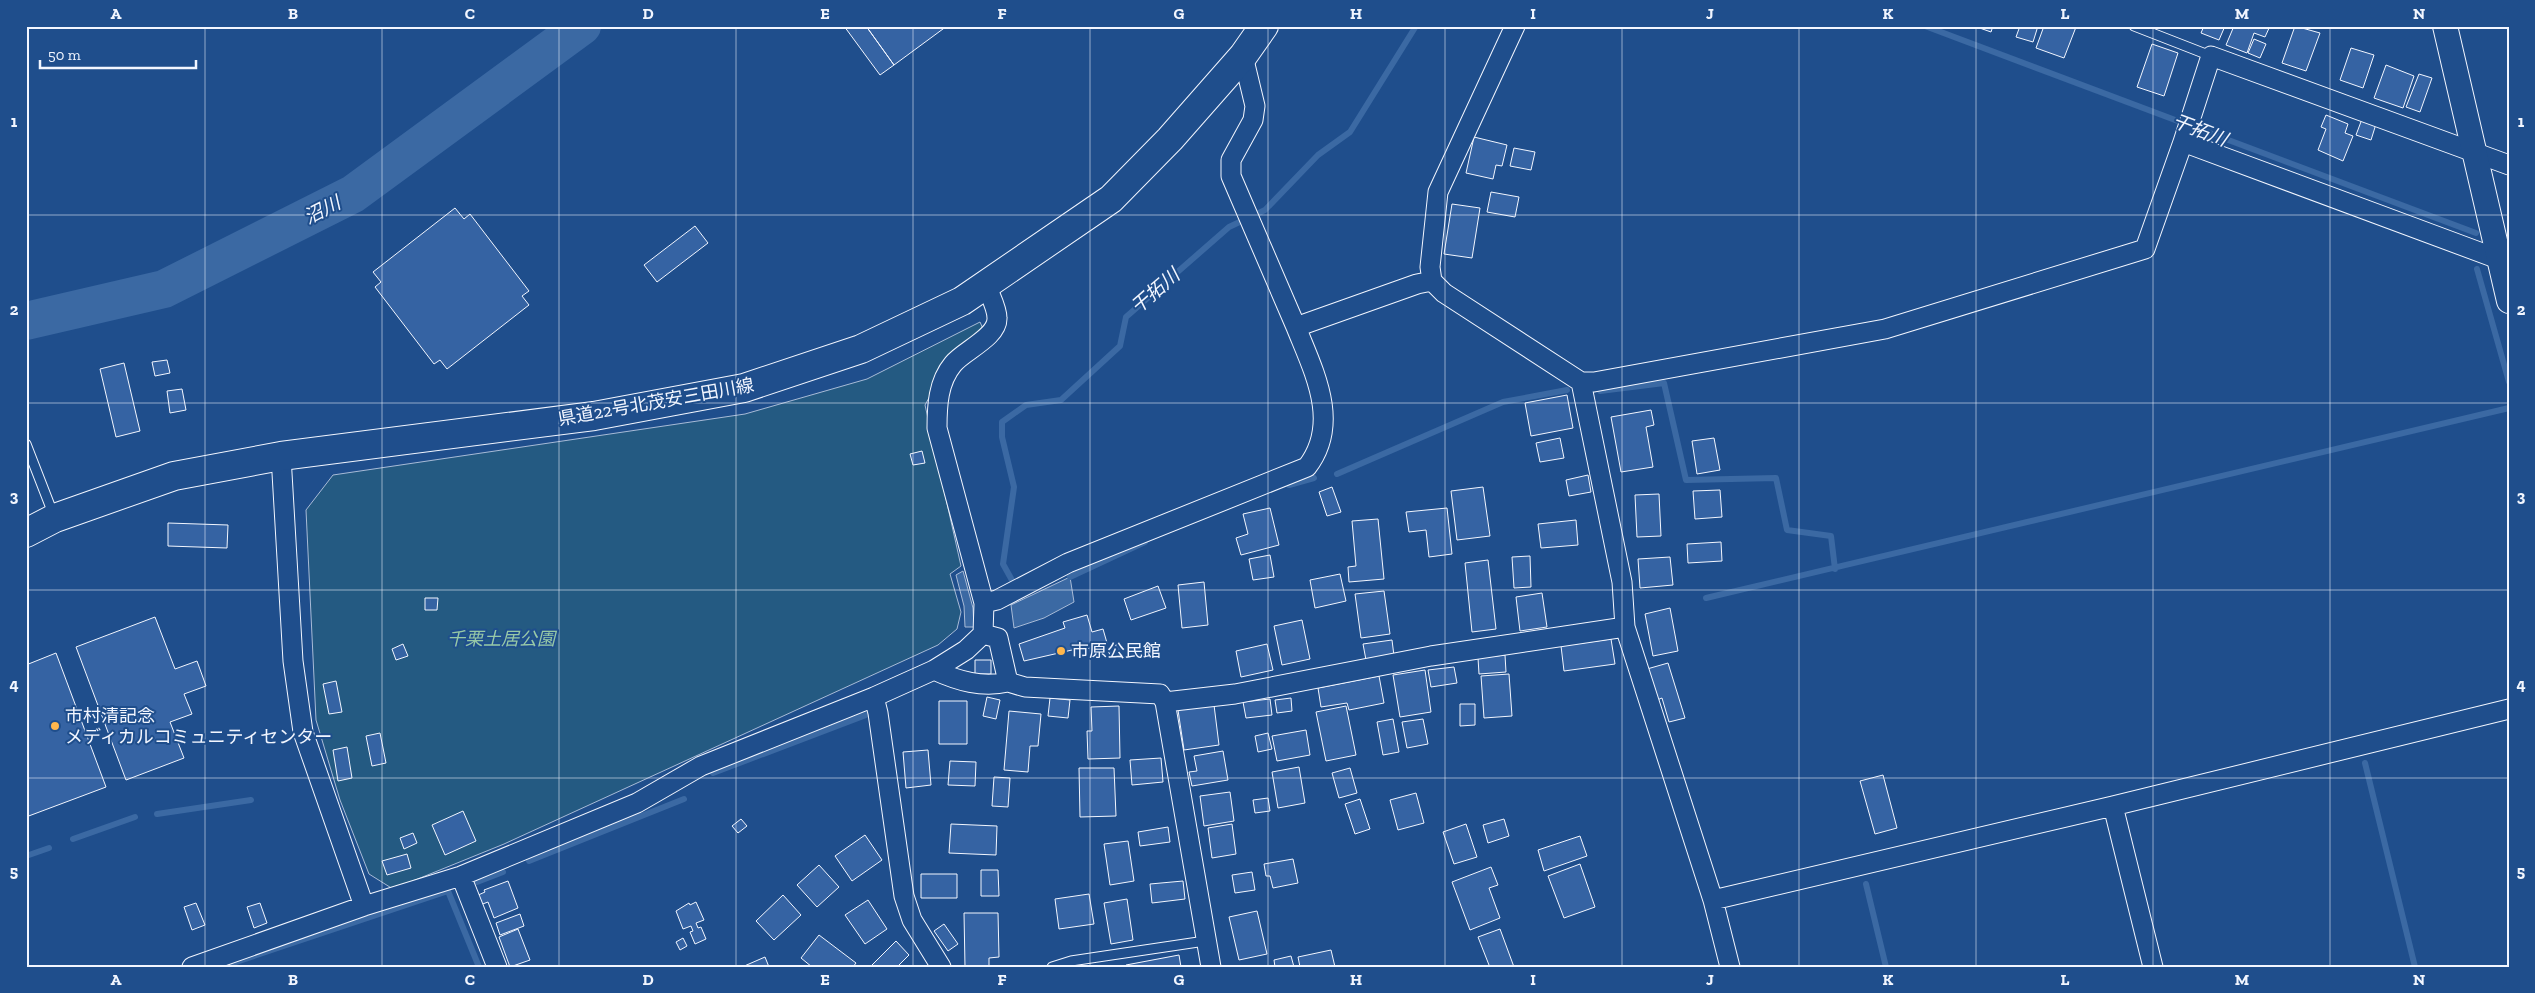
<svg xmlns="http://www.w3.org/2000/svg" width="2535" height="993" font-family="'Zilla Slab','Noto Sans JP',serif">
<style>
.green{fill:#245a82;stroke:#a8bbd7}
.water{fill:#3b69a3;stroke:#a8bbd7}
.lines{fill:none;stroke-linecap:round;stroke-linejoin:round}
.stream{stroke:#3b69a3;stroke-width:6}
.river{stroke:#3b69a3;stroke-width:38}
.building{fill:#3563a3;stroke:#f2f6ff}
.service-casing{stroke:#f2f6ff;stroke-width:11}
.minor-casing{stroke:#f2f6ff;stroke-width:21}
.tertiary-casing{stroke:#f2f6ff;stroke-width:26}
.primary-casing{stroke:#f2f6ff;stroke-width:30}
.service{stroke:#1f4e8c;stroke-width:9}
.minor{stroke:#1f4e8c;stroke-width:19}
.tertiary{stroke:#1f4e8c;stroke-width:24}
.primary{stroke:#1f4e8c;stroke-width:28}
.grid{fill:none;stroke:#f2f6ff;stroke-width:1;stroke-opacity:0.55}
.poi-dot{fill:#ffb74d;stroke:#1f4e8c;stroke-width:2}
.labels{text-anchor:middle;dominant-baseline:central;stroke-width:4;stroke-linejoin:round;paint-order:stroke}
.street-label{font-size:18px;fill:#f2f6ff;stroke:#1f4e8c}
.park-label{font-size:18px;font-style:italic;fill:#97c8a6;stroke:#1f4e8c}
.poi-label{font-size:18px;fill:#f2f6ff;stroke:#1f4e8c;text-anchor:start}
.water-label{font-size:19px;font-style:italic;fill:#f2f6ff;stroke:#1f4e8c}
.neatline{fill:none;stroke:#f2f6ff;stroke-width:2}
.grid-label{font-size:16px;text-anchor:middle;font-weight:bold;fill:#f2f6ff}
</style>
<rect width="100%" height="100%" fill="#1f4e8c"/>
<path class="green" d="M 980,322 L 984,331 L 950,360 L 925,405 L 961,566 L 950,574 L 961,612 L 957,629 L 938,645 L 504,844 L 393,889 L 369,874 L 340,800 L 316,720 L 306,510 L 333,475 L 745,414 L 867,379 Z"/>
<path class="water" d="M 963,571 L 973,608 L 974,627 L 965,627 L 964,606 L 956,575 Z
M 1070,577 L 1074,602 L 1044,618 L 1014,628 L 1011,605 Z"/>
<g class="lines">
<path class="stream" d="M 1925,26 L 2476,233
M 2477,269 L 2509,382
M 1600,391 L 1664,383 L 1686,480 L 1776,478 L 1787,530 L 1831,536 L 1835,569
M 1337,474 L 1503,402 L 1567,390
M 1289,485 L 1314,478
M 1070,577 L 1145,542
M 1013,582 L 1003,564 L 1014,487 L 1002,437 L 1002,422 L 1026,405 L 1061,400 L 1120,346 L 1126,317 L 1229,227 L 1265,210 L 1318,155 L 1350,132 L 1416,26
M 1706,598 L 2509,408
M 2365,763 L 2415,967
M 713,773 L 866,715
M 157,814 L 251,800
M 73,839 L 135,817
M 26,856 L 49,848
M 529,861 L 684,799
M 477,882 L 503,872
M 1866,884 L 1886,967
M 221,967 L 448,891 L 479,967"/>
<path class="river" d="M 26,321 L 164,289 L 353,194 L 582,26"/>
</g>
<path class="building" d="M 844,26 L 866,26 L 894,65 L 880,75 Z
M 866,26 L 947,26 L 894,65 Z
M 1974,26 L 1993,26 L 1991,32 Z
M 2020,26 L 2038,26 L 2033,42 L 2016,37 Z
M 2044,26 L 2076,27 L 2064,58 L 2036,48 Z
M 2204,26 L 2225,26 L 2219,40 L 2201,33 Z
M 2234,26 L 2270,26 L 2265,37 L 2254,33 L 2247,53 L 2226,45 Z
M 2295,26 L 2320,33 L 2306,71 L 2282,63 Z
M 2254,39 L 2266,44 L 2260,58 L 2248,53 Z
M 2152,44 L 2178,53 L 2164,96 L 2137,87 Z
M 2351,48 L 2374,55 L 2363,88 L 2340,80 Z
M 2386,65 L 2414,76 L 2403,108 L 2374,98 Z
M 2419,74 L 2432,78 L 2420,112 L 2406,107 Z
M 2326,115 L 2348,124 L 2345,133 L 2353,136 L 2343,161 L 2318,150 L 2326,129 L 2321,127 Z
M 2362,119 L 2376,124 L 2371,140 L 2356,135 Z
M 1474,137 L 1507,145 L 1502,166 L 1496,165 L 1493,179 L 1466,173 Z
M 1514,148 L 1535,152 L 1531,170 L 1510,166 Z
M 1491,192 L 1519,197 L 1515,217 L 1487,212 Z
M 1452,204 L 1480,208 L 1472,258 L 1444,254 Z
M 455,208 L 464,219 L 470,214 L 529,291 L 522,296 L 529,305 L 447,369 L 440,360 L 434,364 L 375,287 L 381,282 L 373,272 Z
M 695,226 L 708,243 L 657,282 L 644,265 Z
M 167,360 L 170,373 L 155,376 L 152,362 Z
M 124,363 L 140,431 L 116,437 L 100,369 Z
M 182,389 L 186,410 L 170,413 L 167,391 Z
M 1567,395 L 1573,428 L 1531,436 L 1525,403 Z
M 1651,410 L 1654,425 L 1646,427 L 1653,467 L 1621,472 L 1611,417 Z
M 1560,438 L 1564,458 L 1540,462 L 1536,443 Z
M 1714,438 L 1720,470 L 1697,474 L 1692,441 Z
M 922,451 L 925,463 L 913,465 L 910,454 Z
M 1588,475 L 1591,492 L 1569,496 L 1566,480 Z
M 1332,487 L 1341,512 L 1327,516 L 1319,492 Z
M 1483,487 L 1490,536 L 1457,540 L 1451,491 Z
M 1720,490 L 1722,517 L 1695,519 L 1693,491 Z
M 1659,494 L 1661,536 L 1637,537 L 1635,495 Z
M 1270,508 L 1279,545 L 1241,555 L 1236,538 L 1248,534 L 1243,514 Z
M 1447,508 L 1452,554 L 1429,557 L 1426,530 L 1409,532 L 1406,512 Z
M 1378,519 L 1384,579 L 1349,582 L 1348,567 L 1356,566 L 1352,521 Z
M 1576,520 L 1578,545 L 1541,548 L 1538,524 Z
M 168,523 L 228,525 L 227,548 L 168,546 Z
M 1721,542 L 1722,561 L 1688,563 L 1687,544 Z
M 1270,555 L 1274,577 L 1253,580 L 1249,559 Z
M 1530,556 L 1531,587 L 1514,588 L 1512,557 Z
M 1670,557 L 1673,585 L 1640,588 L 1638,559 Z
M 1488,560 L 1496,629 L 1472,632 L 1465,563 Z
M 1340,574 L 1346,601 L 1315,608 L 1310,580 Z
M 1204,582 L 1208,625 L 1182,628 L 1178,585 Z
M 1158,586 L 1166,608 L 1131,620 L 1124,599 Z
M 1384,591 L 1390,634 L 1361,638 L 1355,594 Z
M 1542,593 L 1547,627 L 1520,631 L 1516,597 Z
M 425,598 L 438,598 L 437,610 L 425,610 Z
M 1670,608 L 1678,651 L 1653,656 L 1645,614 Z
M 1087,615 L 1092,632 L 1103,629 L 1107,643 L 1073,653 L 1072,650 L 1024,661 L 1019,644 L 1065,628 L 1063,622 Z
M 155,617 L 175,669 L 197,661 L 206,686 L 184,694 L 192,714 L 170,722 L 184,758 L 126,780 L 76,647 Z
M 1302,620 L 1310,659 L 1282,665 L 1274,626 Z
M 1611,639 L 1615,664 L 1564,671 L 1561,646 Z
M 1392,640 L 1394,656 L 1366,660 L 1363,644 Z
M 403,644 L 408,656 L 396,660 L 392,649 Z
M 1119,644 L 1121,651 L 1110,655 L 1107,648 Z
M 1267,644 L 1273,670 L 1241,677 L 1236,651 Z
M 56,653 L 106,787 L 26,817 L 26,665 Z
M 1505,655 L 1506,672 L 1479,674 L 1478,658 Z
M 975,660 L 991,660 L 991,674 L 975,674 Z
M 1668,663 L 1685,718 L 1669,722 L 1662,698 L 1657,700 L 1647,669 Z
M 1454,667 L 1457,683 L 1431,687 L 1428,670 Z
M 1425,670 L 1431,712 L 1400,717 L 1393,675 Z
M 1509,674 L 1512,716 L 1484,718 L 1481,676 Z
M 1379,676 L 1384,703 L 1349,710 L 1347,703 L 1321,707 L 1318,688 Z
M 336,681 L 342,712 L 329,714 L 323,684 Z
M 987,697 L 1000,700 L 996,719 L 983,716 Z
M 1050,698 L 1070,700 L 1068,718 L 1048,716 Z
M 1291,698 L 1292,711 L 1277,713 L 1275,700 Z
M 1270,699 L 1272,715 L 1246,718 L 1243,702 Z
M 939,701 L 967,701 L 967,744 L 939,744 Z
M 1460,704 L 1475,704 L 1475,725 L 1460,726 Z
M 1214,705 L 1219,745 L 1184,750 L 1178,710 Z
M 1119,706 L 1120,758 L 1088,759 L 1087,731 L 1092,731 L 1091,707 Z
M 1346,706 L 1356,755 L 1326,761 L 1316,712 Z
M 1009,711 L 1041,714 L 1038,746 L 1030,746 L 1028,772 L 1004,770 Z
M 1393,719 L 1399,752 L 1383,755 L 1377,722 Z
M 1423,719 L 1428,744 L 1407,748 L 1402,722 Z
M 1306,730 L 1310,755 L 1277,761 L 1272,736 Z
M 380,733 L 386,763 L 372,766 L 366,736 Z
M 1268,733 L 1272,749 L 1258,752 L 1255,736 Z
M 347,747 L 352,778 L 338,781 L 333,750 Z
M 928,750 L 931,785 L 906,788 L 903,752 Z
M 1223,751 L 1228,780 L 1192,786 L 1189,772 L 1197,771 L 1194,756 Z
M 1161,758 L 1163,782 L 1132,785 L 1130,760 Z
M 950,761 L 976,762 L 975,786 L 948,785 Z
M 1299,767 L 1305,803 L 1278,808 L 1272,772 Z
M 1079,768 L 1114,768 L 1116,816 L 1080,817 Z
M 1350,768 L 1357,793 L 1339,798 L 1332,773 Z
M 1883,775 L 1897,828 L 1875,834 L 1860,781 Z
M 994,777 L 1010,778 L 1008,807 L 992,806 Z
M 1230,792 L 1234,821 L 1204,826 L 1200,796 Z
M 1416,793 L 1424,823 L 1398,830 L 1390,800 Z
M 1268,798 L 1270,811 L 1255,813 L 1253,800 Z
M 1360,799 L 1370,829 L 1355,834 L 1345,804 Z
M 463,811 L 476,841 L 445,855 L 432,825 Z
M 741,819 L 747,826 L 738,833 L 732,826 Z
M 1504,819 L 1509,836 L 1488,843 L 1483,825 Z
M 951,824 L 997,826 L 996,855 L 949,853 Z
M 1232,824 L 1236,854 L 1212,858 L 1208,828 Z
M 1466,824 L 1477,857 L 1454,864 L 1443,832 Z
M 1168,827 L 1170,842 L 1140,846 L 1138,832 Z
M 413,833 L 417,843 L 404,849 L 400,838 Z
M 865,835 L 882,860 L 852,881 L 835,856 Z
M 1580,836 L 1587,856 L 1544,871 L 1538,850 Z
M 1128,841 L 1134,881 L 1110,885 L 1104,844 Z
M 407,854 L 411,868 L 387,875 L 382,861 Z
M 1293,859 L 1298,883 L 1273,888 L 1270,876 L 1266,876 L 1264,864 Z
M 1580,864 L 1595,907 L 1564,918 L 1548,876 Z
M 819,865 L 839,887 L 817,907 L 797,885 Z
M 1491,867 L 1498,885 L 1489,888 L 1500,918 L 1470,930 L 1452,882 Z
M 981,870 L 998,870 L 999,896 L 981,896 Z
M 1252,872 L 1255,890 L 1235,893 L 1232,875 Z
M 921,874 L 957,874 L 957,898 L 921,898 Z
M 508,881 L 518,908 L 494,918 L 488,902 L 480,905 L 476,896 L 485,892 L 484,890 Z
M 1183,881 L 1185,899 L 1152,903 L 1150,884 Z
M 1089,894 L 1094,924 L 1059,929 L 1055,899 Z
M 783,895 L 801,915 L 774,940 L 756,921 Z
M 1127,899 L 1133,940 L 1111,944 L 1104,903 Z
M 868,900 L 887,929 L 865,944 L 845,915 Z
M 696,902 L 704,920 L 696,923 L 698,928 L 701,927 L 706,939 L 695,944 L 690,932 L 693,931 L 691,926 L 683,929 L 676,911 L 689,903 L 690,905 Z
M 196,903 L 205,925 L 192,930 L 184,907 Z
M 260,903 L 267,923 L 254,928 L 247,907 Z
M 1257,911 L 1267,954 L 1239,960 L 1229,917 Z
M 964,913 L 998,913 L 999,957 L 989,958 L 989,967 L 965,967 Z
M 520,914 L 524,926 L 500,935 L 496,923 Z
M 944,924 L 958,944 L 948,951 L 934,931 Z
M 518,929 L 530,960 L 510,967 L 499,937 Z
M 1500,929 L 1514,967 L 1490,967 L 1489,965 L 1478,937 Z
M 819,935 L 856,963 L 853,967 L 812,967 L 801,958 Z
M 683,938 L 687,946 L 680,950 L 676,942 Z
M 896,941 L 909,955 L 897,967 L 870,967 Z
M 1331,950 L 1335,967 L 1300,967 L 1298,957 Z
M 1179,955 L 1181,967 L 1126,967 L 1126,965 Z
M 1291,956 L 1294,967 L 1275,967 L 1274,960 Z
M 765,957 L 769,967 L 742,967 Z"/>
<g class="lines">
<defs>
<path id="service" d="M 2134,26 L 2211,56
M 26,444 L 54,516
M 1052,967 L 1071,961 L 1205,941"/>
<path id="minor" d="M 1243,56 L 1255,106 L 1253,120 L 1231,160 L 1231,176 L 1296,327 L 1417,284 L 1432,281 L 1444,293 L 1581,382 L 1594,382 L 1885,329 L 2145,249 L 2183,142 L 2211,56 L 2509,165
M 2183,142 L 2509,263
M 1432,281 L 1430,267 L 1438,192 L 1515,26
M 1581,382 L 1622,582 L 1625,627 L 1713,900 L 1730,967
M 281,456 L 293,661 L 303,732 L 364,906
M 984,603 L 997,600 L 1068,563 L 1307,467 C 1341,423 1314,372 1296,327
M 983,634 L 998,638 L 1008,682 L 1025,687 L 1160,694 L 1165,702 L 1211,967
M 934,670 C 958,681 982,688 1008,682
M 874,697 L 878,713 L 904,896 L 912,920 L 941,967
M 1165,702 L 1235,694 L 1431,656 L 1625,627
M 2113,806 L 2153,967
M 461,876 L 497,967
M 1713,900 L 2113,806 L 2509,709
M 192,967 L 364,906 L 461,876 L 637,803 L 701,766 L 874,697 L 934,670 L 966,650 L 983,634 L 984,603 L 937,428 C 937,406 938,382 953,364 C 963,351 998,337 997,318 C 997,307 989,294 986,284"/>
<path id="tertiary" d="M 2445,26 L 2509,301"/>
<path id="primary" d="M 26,533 L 55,518 L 174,476 L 281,456 L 594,416 L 744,388 L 861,349 L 962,301 L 1111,199 L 1170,139 L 1243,56 L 1264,26"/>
</defs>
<use href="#service" class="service-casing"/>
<use href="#minor" class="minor-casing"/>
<use href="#tertiary" class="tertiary-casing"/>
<use href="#primary" class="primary-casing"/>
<use href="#service" class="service"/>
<use href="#minor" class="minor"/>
<use href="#tertiary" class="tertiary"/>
<use href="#primary" class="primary"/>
</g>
<path class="grid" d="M 205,26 L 205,967M 382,26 L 382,967M 559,26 L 559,967M 736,26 L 736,967M 913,26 L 913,967M 1090,26 L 1090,967M 1268,26 L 1268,967M 1445,26 L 1445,967M 1622,26 L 1622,967M 1799,26 L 1799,967M 1976,26 L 1976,967M 2153,26 L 2153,967M 2330,26 L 2330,967M 26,215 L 2509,215M 26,403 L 2509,403M 26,590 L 2509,590M 26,778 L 2509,778"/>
<g class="poi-dot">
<circle cx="1061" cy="651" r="5"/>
<circle cx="55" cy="726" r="5"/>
</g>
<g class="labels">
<g class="street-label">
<text transform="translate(656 402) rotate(-10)">県道22号北茂安三田川線</text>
</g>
<g class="park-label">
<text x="501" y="639">千栗土居公園</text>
</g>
<g class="poi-label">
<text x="1071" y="651">市原公民館</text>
<text x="65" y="716">市村清記念<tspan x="65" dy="21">メディカルコミュニティセンター</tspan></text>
</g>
<g class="water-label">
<text transform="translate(2200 130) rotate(21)">干拓川</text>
<text transform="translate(322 210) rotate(-27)">沼川</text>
<text transform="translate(1155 291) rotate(-41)">干拓川</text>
</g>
</g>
<rect width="2535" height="993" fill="none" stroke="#1f4e8c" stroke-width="55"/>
<path d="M40 60v8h156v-8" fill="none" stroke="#f2f6ff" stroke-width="2.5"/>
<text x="48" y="60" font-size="15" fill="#f2f6ff" stroke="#1f4e8c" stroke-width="4" paint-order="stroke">50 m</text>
<rect x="28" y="28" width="2480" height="938" class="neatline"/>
<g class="grid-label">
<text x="116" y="19">A</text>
<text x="293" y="19">B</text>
<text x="470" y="19">C</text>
<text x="648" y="19">D</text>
<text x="825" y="19">E</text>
<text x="1002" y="19">F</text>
<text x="1179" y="19">G</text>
<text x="1356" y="19">H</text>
<text x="1533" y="19">I</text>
<text x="1710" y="19">J</text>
<text x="1888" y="19">K</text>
<text x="2065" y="19">L</text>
<text x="2242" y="19">M</text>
<text x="2419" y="19">N</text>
<text x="14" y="127">1</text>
<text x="2521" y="127">1</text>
<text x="14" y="315">2</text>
<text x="2521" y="315">2</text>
<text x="14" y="502">3</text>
<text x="2521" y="502">3</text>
<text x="14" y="690">4</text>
<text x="2521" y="690">4</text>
<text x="14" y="877">5</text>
<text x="2521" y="877">5</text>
<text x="116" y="985">A</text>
<text x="293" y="985">B</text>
<text x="470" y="985">C</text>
<text x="648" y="985">D</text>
<text x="825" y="985">E</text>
<text x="1002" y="985">F</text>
<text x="1179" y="985">G</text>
<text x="1356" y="985">H</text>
<text x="1533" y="985">I</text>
<text x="1710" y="985">J</text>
<text x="1888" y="985">K</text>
<text x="2065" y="985">L</text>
<text x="2242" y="985">M</text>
<text x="2419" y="985">N</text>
</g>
</svg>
